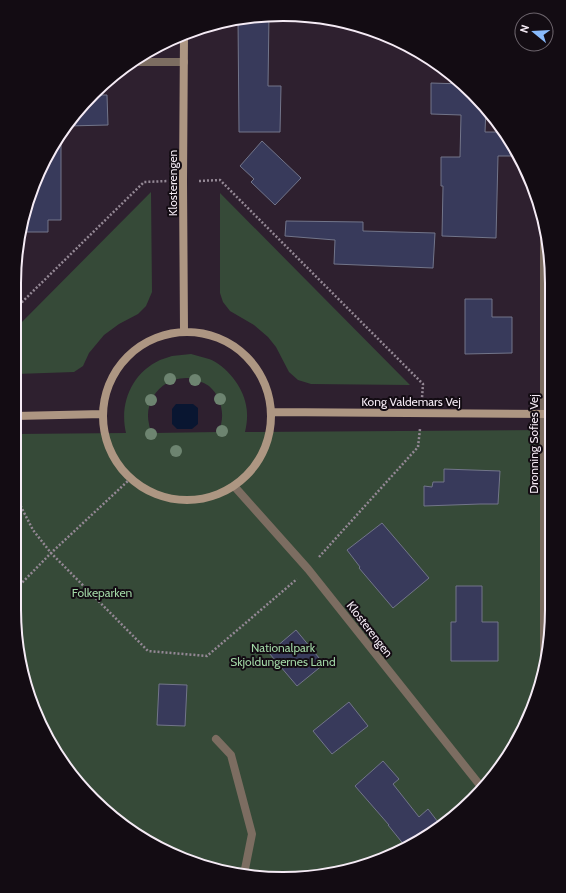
<svg xmlns="http://www.w3.org/2000/svg" width="566" height="893" font-family="Cabin,sans-serif">
<style>
.green{fill:#364a38;fill-rule:evenodd}
.water{fill:#091631}
.building{fill:#383a5b;stroke:#72758a}
.lines{fill:none;stroke-linecap:round;stroke-linejoin:round}
.path{stroke:#948895;stroke-width:2.5;stroke-dasharray:2 2;stroke-linecap:butt}
.lane{stroke:#7c6d61;stroke-width:8}
.street{stroke:#7c6d61;stroke-width:8}
.secondary{stroke:#ad9682;stroke-width:8}
.tree{fill:#6d8470}
.labels{text-anchor:middle;dominant-baseline:central;stroke-width:4;stroke-linejoin:round;paint-order:stroke}
.street-label{font-size:12px;fill:#f5ebf5;stroke:#130c13}
.park-label{font-size:12px;fill:#a1d6a5;stroke:#130c13}
.rim{fill:none;stroke:#f5ebf5;stroke-width:2}
</style>
<rect width="100%" height="100%" fill="#2e202f"/>
<path class="green" d="M 151,192 L 152,292 L 146,306 L 138,314 L 119,324 L 104,335 L 89,353 L 83,366 L 74,372 L 16,374 L 16,328 Z
M 220,193 L 410,385 L 311,384 L 298,380 L 289,372 L 276,347 L 268,337 L 254,325 L 230,311 L 223,302 L 220,293 Z
M 191,354 C 197,356 203,357 209,359 C 226,365 243,387 246,405 C 248,414 247,424 245,432 L 551,430 L 550,645 L 531,713 L 485,787 L 432,834 L 352,870 L 266,878 L 196,865 L 119,823 L 59,760 L 28,696 L 14,610 L 15,434 L 126,433 C 119,403 132,373 160,360 C 164,359 168,357 172,356 C 178,355 185,355 191,354 ZM 189,378 C 196,380 203,382 209,386 C 222,397 226,418 218,432 L 153,433 C 151,430 149,427 149,424 C 145,408 153,391 167,383 C 174,379 181,378 189,378 Z"/>
<path class="water" d="M 176,404 L 193,404 L 198,408 L 198,424 L 192,429 L 177,429 L 172,424 L 172,409 Z"/>
<path class="building" d="M 265,15 L 269,15 L 268,86 L 281,86 L 280,132 L 239,132 L 238,19 Z
M 431,83 L 463,84 L 486,108 L 485,132 L 504,132 L 520,156 L 498,156 L 496,238 L 442,236 L 443,186 L 441,186 L 441,157 L 460,157 L 461,115 L 431,114 Z
M 92,95 L 107,95 L 108,125 L 68,126 L 81,106 Z
M 61,138 L 61,220 L 48,220 L 48,232 L 21,232 L 35,180 Z
M 262,141 L 301,178 L 275,205 L 251,182 L 254,179 L 240,166 Z
M 286,221 L 363,222 L 363,231 L 435,233 L 433,268 L 334,264 L 335,240 L 285,236 Z
M 465,299 L 492,299 L 492,317 L 512,317 L 512,353 L 465,354 Z
M 444,469 L 500,471 L 498,504 L 480,504 L 424,506 L 424,486 L 432,487 L 433,482 L 444,482 Z
M 382,523 L 429,578 L 393,608 L 359,568 L 360,567 L 347,550 Z
M 456,586 L 482,586 L 482,622 L 498,622 L 498,661 L 451,661 L 451,622 L 456,622 Z
M 296,630 L 324,664 L 297,686 L 269,653 Z
M 159,684 L 187,685 L 185,726 L 157,725 Z
M 349,702 L 368,726 L 332,754 L 313,731 Z
M 383,761 L 399,779 L 393,784 L 419,817 L 428,809 L 441,826 L 432,834 L 405,846 L 388,825 L 389,825 L 355,786 Z"/>
<g class="lines">
<path class="path" d="M 199,181 L 220,180 L 423,384 L 422,398
M 16,308 L 144,182 L 168,181
M 15,495 L 33,530 L 51,553 L 148,651 L 207,656 L 297,579
M 319,557 L 418,447 L 420,429
M 14,591 L 51,553 L 130,479"/>
<path class="lane" d="M 216,739 L 231,755 L 252,834 L 244,874"/>
<path class="street" d="M 132,62 L 184,62
M 234,486 L 308,569 L 483,789
M 544,666 L 544,223"/>
<path class="secondary" d="M 184,331 L 183,181 L 184,34
M103 416a84 84 0 1 1 168 0a84 84 0 1 1-168 0Z
M 271,412 L 551,414
M 15,416 L 103,414"/>
</g>
<g class="tree">
<circle cx="170" cy="379" r="6"/>
<circle cx="195" cy="380" r="6"/>
<circle cx="220" cy="399" r="6"/>
<circle cx="151" cy="400" r="6"/>
<circle cx="222" cy="431" r="6"/>
<circle cx="151" cy="434" r="6"/>
<circle cx="176" cy="451" r="6"/>
</g>
<g class="labels">
<g class="street-label">
<text transform="translate(172 183) rotate(-90)">Klosterengen</text>
<text x="411" y="401">Kong Valdemars Vej</text>
<text transform="translate(533 444) rotate(-90)">Dronning Sofies Vej</text>
<text transform="translate(370 629) rotate(52)">Klosterengen</text>
</g>
<g class="park-label">
<text x="102" y="592">Folkeparken</text>
<text x="283" y="647">Nationalpark<tspan x="283" dy="14">Skjoldungernes Land</tspan></text>
</g>
</g>
<path d="M0 0H566V893H0ZM283 21H283A262 262 0 0 1 545 283V610A262 262 0 0 1 283 872H283A262 262 0 0 1 21 610V283A262 262 0 0 1 283 21Z" fill="#130c13" fill-rule="evenodd"/>
<path class="rim" d="M283 21H283A262 262 0 0 1 545 283V610A262 262 0 0 1 283 872H283A262 262 0 0 1 21 610V283A262 262 0 0 1 283 21Z"/>
<g transform="translate(534 32) rotate(288)"><circle r="19" fill="#130c13" stroke="#6d656d"/>
<path d="M0-3L7 15L0 10L-7 15Z" fill="#88bafc"/>
<text y="-6" font-size="11" font-weight="bold" text-anchor="middle" fill="#f5ebf5">N</text>
</g>
</svg>
